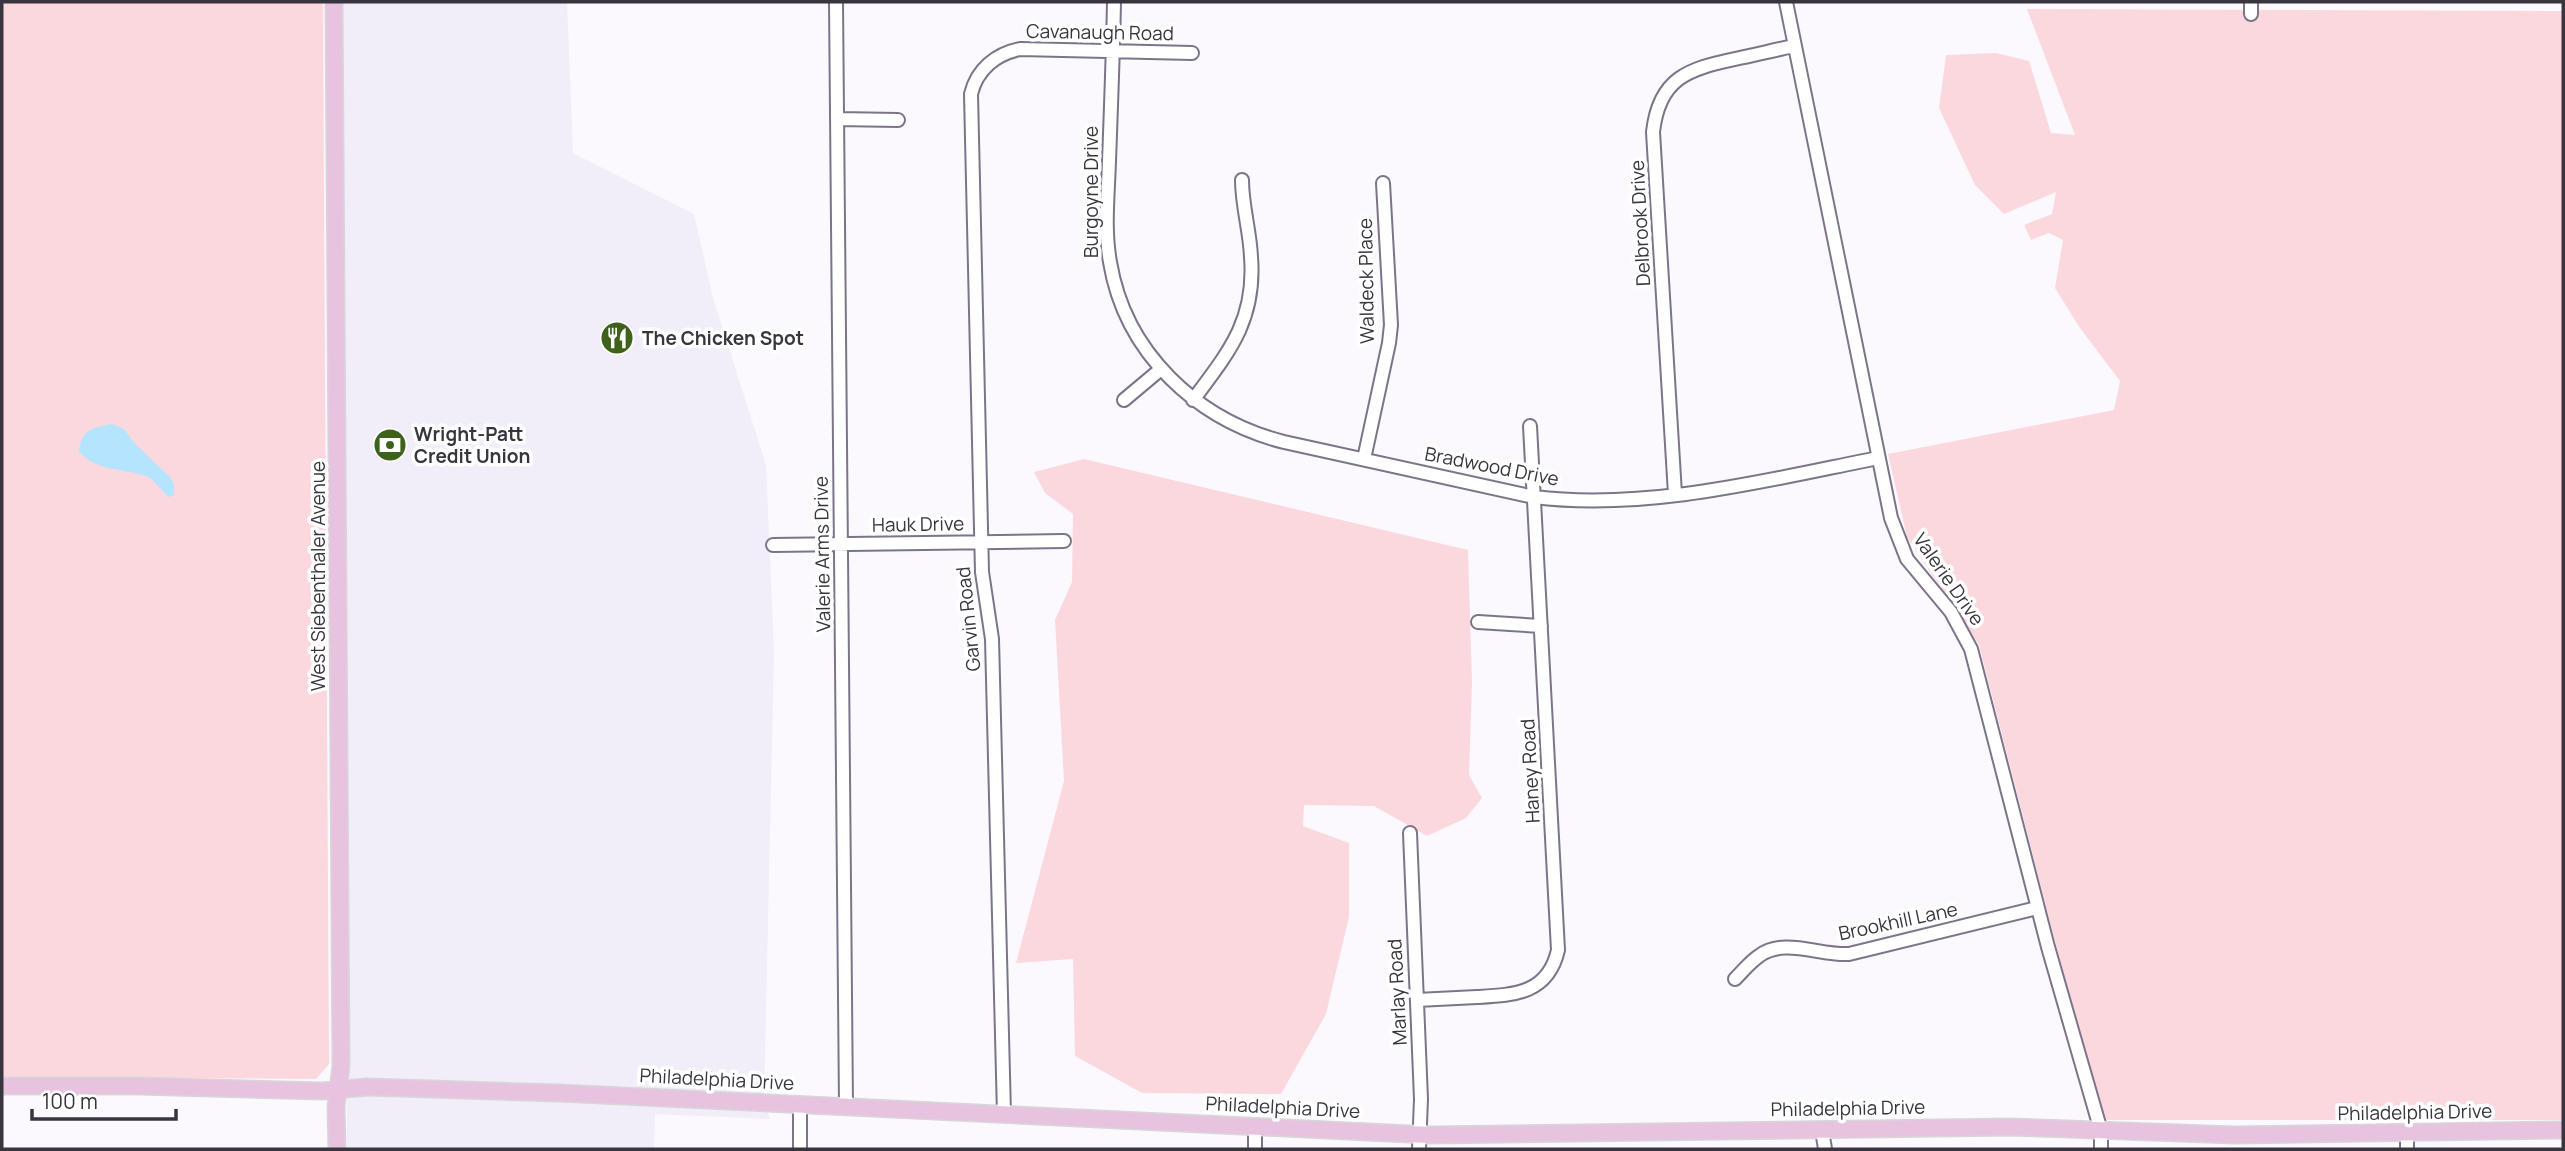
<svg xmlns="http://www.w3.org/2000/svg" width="2565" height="1151" font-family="Manrope,sans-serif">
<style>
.built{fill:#f1edf9}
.green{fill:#fbd8de}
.water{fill:#b5e4ff}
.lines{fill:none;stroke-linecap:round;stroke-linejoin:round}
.minor-casing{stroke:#7c758a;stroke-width:16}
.major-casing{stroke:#d7d7d8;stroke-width:19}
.minor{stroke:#fff;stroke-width:12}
.major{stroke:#e7c3e0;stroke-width:16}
.labels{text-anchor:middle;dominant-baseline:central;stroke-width:7;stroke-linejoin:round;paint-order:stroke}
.street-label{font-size:19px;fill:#38353e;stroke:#fff}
.poi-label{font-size:19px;font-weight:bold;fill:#38353e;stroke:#fff;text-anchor:start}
</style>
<rect width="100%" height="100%" fill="#fbf9fe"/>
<path class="built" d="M 342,2 L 567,2 L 573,153 L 694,214 L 713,298 L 766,465 L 774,651 L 764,1102 L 770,1119 L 655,1114 L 654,1149 L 347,1149 Z"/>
<path class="green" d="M 2,2 L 323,2 L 329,1064 L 316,1079 L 2,1077 Z
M 2027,9 L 2563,11 L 2563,1120 L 2101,1120 L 1979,645 L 1907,537 L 1888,454 L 2114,410 L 2120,381 L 2080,328 L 2055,288 L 2063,240 L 2049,233 L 2031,240 L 2024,225 L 2052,214 L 2056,192 L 2004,214 L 1975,185 L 1939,108 L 1946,55 L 1996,53 L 2029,61 L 2051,133 L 2075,135 Z
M 1084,459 L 1468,550 L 1472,682 L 1469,775 L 1482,798 L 1466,818 L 1427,836 L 1374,806 L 1304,805 L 1303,826 L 1349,843 L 1349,917 L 1326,1014 L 1281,1094 L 1142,1093 L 1075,1056 L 1073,959 L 1016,963 L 1064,781 L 1055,620 L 1072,582 L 1073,514 L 1045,493 L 1034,472 Z"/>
<path class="water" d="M 112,424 L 124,429 L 135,444 L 170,477 L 174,484 L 174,495 L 169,497 C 162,492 156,481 148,477 C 127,468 94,472 79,451 C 81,430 94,427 112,424 Z"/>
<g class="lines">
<defs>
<path id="minor" d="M 836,2 L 846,1106
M 1114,2 C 1113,55 1111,108 1109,161 C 1108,195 1104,229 1110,262 C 1125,353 1197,420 1284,442 L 1534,497 C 1647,511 1768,480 1878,458
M 1786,2 L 1891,518 L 1907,559 L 1951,612 L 1971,649 L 2048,947 L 2101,1131 L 2101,1149
M 2251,14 L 2251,2
M 837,119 L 898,120
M 1124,400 L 1161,369
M 1193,400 C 1229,352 1256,320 1251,257 C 1250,231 1242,206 1242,180
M 1364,459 L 1389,343 L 1391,325 L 1383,183
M 1675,494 L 1653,132 C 1659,78 1688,69 1735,59 C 1755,55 1774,50 1794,46
M 773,545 L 1064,541
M 1478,622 L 1541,626
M 1410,833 L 1421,1099 L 1419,1149
M 1735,979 C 1743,971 1750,962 1759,956 C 1784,937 1820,956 1849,954 L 2037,908
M 1417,1000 C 1437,999 1457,998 1477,997 C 1514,995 1548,994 1558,950 L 1530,426
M 800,1104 L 800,1149
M 1004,1114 L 992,639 L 982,572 L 971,94 C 977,69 996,54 1020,49 L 1192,53
M 1822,1130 L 1825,1149
M 1255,1149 L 1255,1126
M 2407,1149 L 2407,1133"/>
<path id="major" d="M 334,2 L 341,1066 L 336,1106 L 337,1149
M 2,1086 L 140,1086 L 322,1091 L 367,1087 L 560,1093 L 1430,1135 L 2010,1127 L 2235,1135 L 2563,1130"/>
</defs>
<use href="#minor" class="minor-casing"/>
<use href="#major" class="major-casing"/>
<use href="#minor" class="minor"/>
<use href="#major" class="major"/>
</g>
<defs>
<symbol id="restaurant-disc" viewBox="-11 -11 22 22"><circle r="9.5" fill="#3e621b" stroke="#fff"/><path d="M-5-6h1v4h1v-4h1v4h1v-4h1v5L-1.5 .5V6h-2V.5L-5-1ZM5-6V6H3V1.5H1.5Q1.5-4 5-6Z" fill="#fff"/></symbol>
<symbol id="bank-disc" viewBox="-11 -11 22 22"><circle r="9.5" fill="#3e621b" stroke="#fff"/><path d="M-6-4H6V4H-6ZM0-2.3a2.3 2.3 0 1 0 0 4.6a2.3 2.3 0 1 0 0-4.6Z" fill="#fff"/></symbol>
</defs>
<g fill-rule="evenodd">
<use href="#restaurant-disc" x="598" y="319" width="38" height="38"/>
<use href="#bank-disc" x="371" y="426" width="38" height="38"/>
</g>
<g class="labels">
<g class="street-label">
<text transform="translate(1100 32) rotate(1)">Cavanaugh Road</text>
<text transform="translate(1091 192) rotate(-90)">Burgoyne Drive</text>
<text transform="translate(1640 223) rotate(-93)">Delbrook Drive</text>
<text transform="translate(1366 281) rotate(-91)">Waldeck Place</text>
<text transform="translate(1492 466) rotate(11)">Bradwood Drive</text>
<text transform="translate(918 524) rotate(-1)">Hauk Drive</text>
<text transform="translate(822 554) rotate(-91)">Valerie Arms Drive</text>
<text transform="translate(318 576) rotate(-90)">West Siebenthaler Avenue</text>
<text transform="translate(1949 579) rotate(55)">Valerie Drive</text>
<text transform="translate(968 619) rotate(-96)">Garvin Road</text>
<text transform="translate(1530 771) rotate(-93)">Haney Road</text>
<text transform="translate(1898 921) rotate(-12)">Brookhill Lane</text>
<text transform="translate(1397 992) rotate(-93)">Marlay Road</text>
<text transform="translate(717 1079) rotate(3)">Philadelphia Drive</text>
<text transform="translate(1283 1107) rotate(3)">Philadelphia Drive</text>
<text transform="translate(1848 1108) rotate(-1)">Philadelphia Drive</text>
<text transform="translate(2415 1112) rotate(-1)">Philadelphia Drive</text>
</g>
<g class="poi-label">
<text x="642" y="338">The Chicken Spot</text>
<text x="414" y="434">Wright-Patt<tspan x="414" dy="22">Credit Union</tspan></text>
</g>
</g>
<rect width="2565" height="1151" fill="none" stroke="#38353e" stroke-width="7"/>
<path d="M32 1109v10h144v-10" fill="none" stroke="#38353e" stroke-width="3.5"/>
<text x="42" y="1109" font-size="21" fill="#38353e" stroke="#ffffff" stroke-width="5" paint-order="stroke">100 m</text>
</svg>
